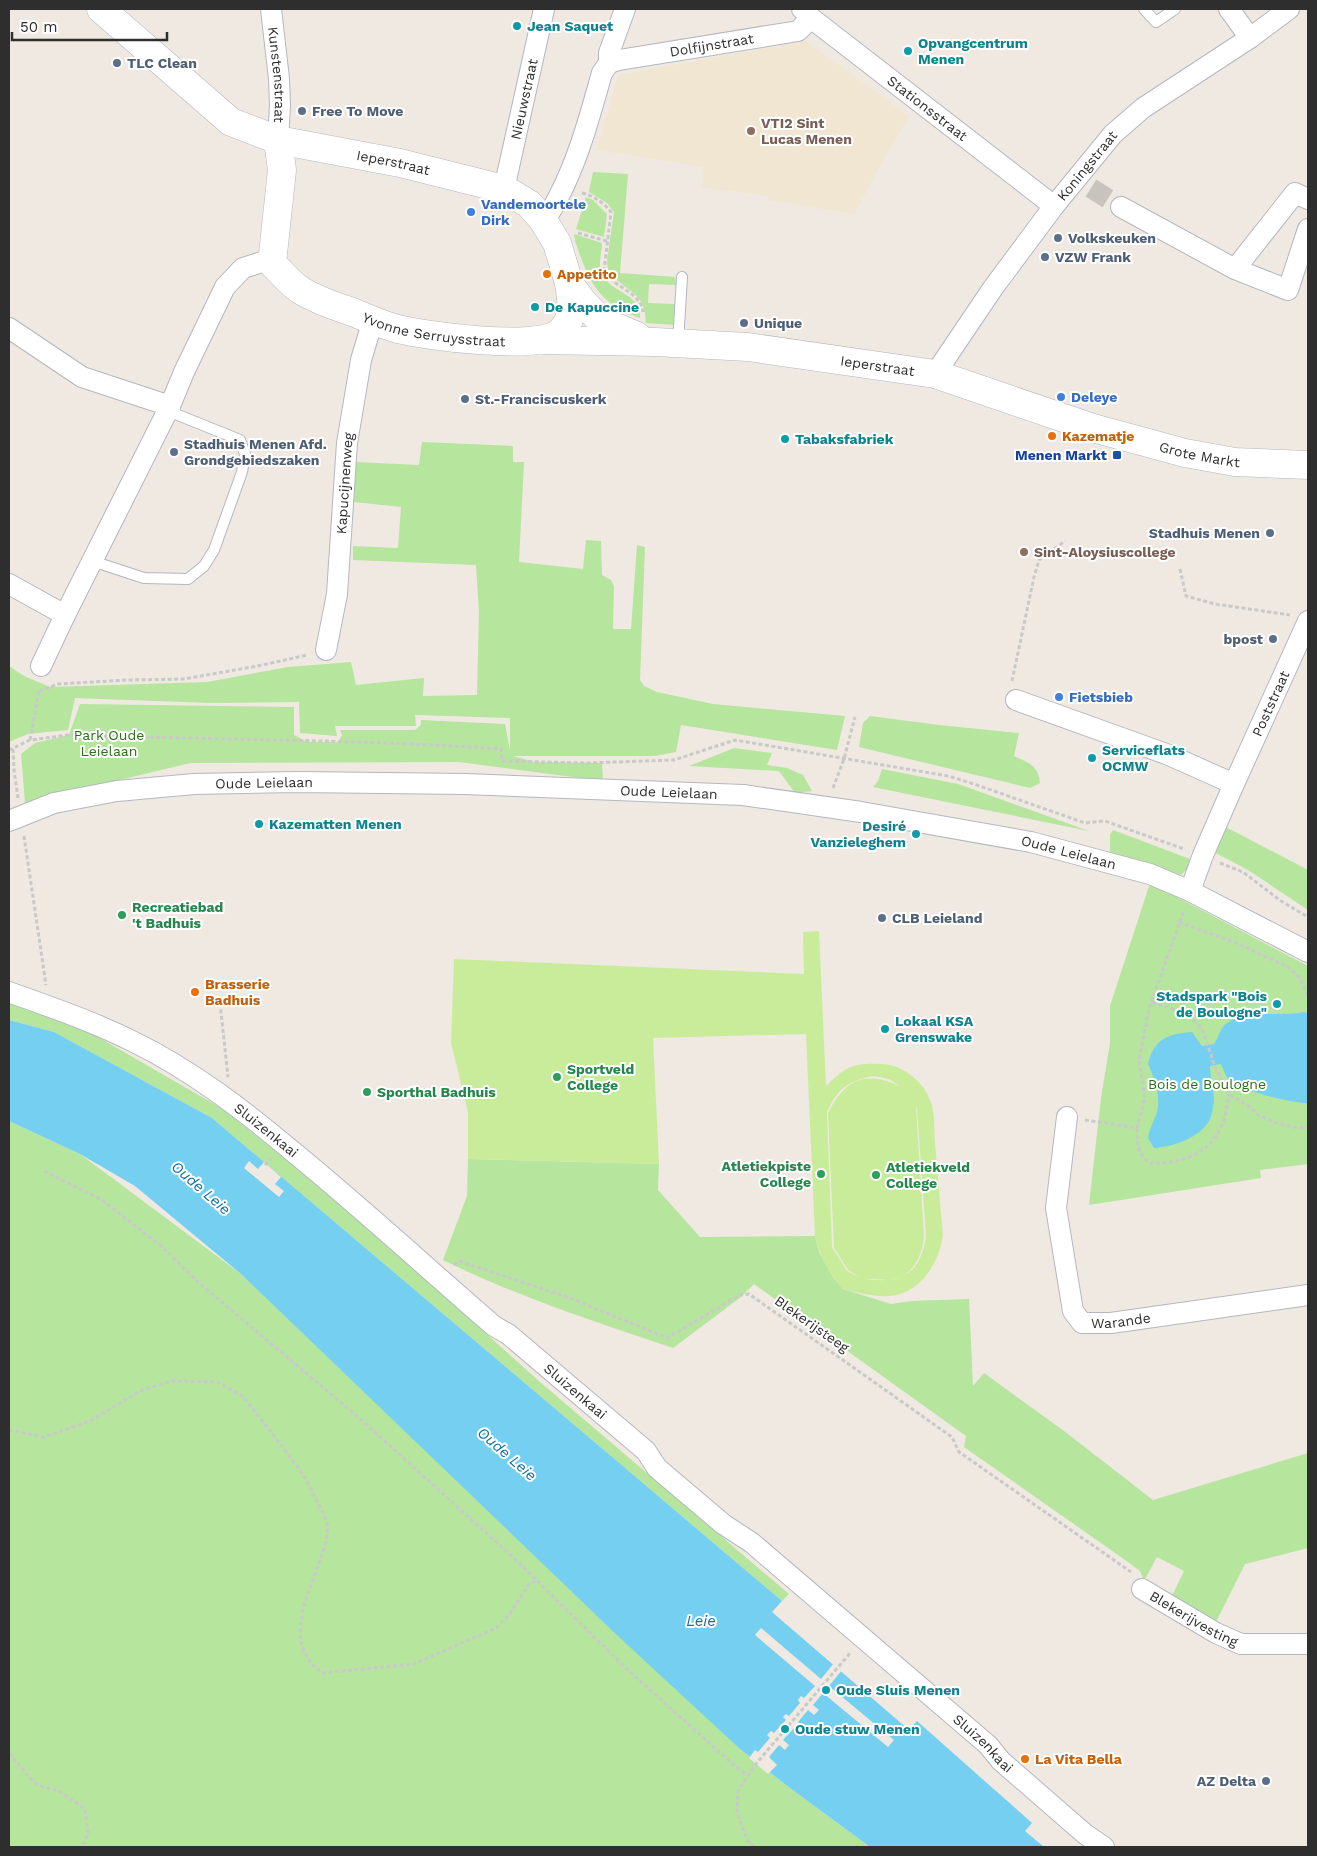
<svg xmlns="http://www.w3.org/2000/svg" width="1317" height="1856" font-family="'Work Sans',sans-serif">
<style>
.education{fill:#f0e6d1}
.green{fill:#b6e59e}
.pitch{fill:#c9ec9a;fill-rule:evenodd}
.water{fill:#75cff0}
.pier{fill:#efe9e1}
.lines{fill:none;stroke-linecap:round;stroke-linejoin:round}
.street-tunnel{stroke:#c8c4bd;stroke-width:20;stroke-dasharray:20 10;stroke-linecap:butt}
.lane-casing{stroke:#b4b7c1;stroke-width:12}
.street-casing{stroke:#b4b7c1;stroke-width:22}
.secondary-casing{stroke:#b4b7c1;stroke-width:29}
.path{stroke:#c9c9c9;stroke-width:3;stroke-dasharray:4 2.5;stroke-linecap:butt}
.lane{stroke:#fff;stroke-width:10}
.street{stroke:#fff;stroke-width:20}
.secondary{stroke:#fff;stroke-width:28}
.culture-dot{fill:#0f9aa8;stroke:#fff;stroke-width:2}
.service-dot{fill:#5c6f8a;stroke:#fff;stroke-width:2}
.education-dot{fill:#8d6e63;stroke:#fff;stroke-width:2}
.shop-dot{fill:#3f7fe0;stroke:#fff;stroke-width:2}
.food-dot{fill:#e8710a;stroke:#fff;stroke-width:2}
.transit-dot{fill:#1a4fb4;stroke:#fff;stroke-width:2}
.leisure-dot{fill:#2e9e5b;stroke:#fff;stroke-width:2}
.labels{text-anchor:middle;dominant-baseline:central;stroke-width:4;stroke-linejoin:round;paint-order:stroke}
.culture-label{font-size:14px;font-weight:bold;fill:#0d838f;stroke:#fff;text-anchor:start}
.street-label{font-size:14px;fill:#2e2e2e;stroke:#fff}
.service-label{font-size:14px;font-weight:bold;fill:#4e5e75;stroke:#fff;text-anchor:start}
.education-label{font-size:14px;font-weight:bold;fill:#785e54;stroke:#fff;text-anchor:start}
.shop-label{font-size:14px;font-weight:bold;fill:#366cbe;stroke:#fff;text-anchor:start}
.food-label{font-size:14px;font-weight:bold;fill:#c56008;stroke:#fff;text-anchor:start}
.transit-label{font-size:14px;font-weight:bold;fill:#164399;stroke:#fff;text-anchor:end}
.park-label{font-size:14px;fill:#2c6e1b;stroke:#fff}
.leisure-label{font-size:14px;font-weight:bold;fill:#27864d;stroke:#fff;text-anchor:start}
.water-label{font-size:15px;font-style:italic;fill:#0d6fa3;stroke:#fff}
</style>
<rect width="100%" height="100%" fill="#efe9e1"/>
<path class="education" d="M 806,41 L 909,116 L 889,150 L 854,214 L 768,200 L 768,196 L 702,187 L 704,167 L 597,150 L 618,75 Z"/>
<path class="green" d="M 593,172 L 628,174 L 620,273 L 675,277 L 676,285 L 649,284 L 648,303 L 675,304 L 675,325 L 646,323 C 645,291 628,293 608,272 L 607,260 L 614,212 L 607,203 L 589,192 Z
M 586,197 L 593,200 L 607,214 L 604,237 L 576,229 Z
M 574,234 L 602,243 C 602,252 598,264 601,271 C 607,293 642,292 640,318 C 597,303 589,281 575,241 Z
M 422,442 L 513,446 L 513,462 L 524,462 L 519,562 L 583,569 L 586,540 L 601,541 L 602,575 L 611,580 L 614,586 L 613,629 L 631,629 L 637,545 L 645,547 L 640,680 L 644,686 L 657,692 L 713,704 L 845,716 L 837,750 L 681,725 L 676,752 L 654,756 L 513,756 L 534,762 L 602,763 L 603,781 L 459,762 L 190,763 L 25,803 L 21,754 L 35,743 L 69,735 L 80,704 L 294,707 L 294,735 L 307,742 L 338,742 L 342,735 L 340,730 L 415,730 L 421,725 L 421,720 L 505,724 L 510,751 L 510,718 L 415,715 L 416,726 L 335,726 L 337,736 L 300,733 L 299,702 L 210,703 L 75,698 L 68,730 L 28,734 L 9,742 L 9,666 L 24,676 L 50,687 L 207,682 L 288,667 L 351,662 L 356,685 L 424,678 L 423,696 L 477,695 L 479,612 L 476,565 L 353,560 L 353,546 L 398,548 L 401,507 L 354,502 L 356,462 L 419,465 Z
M 870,716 L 939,725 L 1019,733 L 1014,756 C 1029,763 1038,765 1040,783 L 1030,788 L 859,747 L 863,723 Z
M 734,748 L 772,753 L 767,765 L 787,768 L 803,775 L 812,791 L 795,793 L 779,771 L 689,766 Z
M 882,769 L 958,784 L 1089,831 L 873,787 L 878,781 Z
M 1222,825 L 1308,870 L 1308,910 L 1248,870 L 1212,851 Z
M 1113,830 L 1190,859 L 1187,869 L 1181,875 L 1171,875 L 1110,853 L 1110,835 Z
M 1150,883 L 1308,966 L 1308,1164 L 1260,1170 L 1261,1178 L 1089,1205 L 1101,1098 L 1110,1043 L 1110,1006 Z
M 9,1002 L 98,1037 L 221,1108 L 338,1201 L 540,1382 L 789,1594 L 782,1601 L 212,1118 L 54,1032 L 9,1020 Z
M 9,1121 L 80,1154 L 241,1274 L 740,1749 L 786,1785 L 870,1847 L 9,1847 Z
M 468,1159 L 659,1164 L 658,1190 L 700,1237 L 815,1236 L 819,1252 L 833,1277 L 843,1289 L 891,1304 L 911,1301 L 969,1299 L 973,1386 L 984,1373 L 1064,1431 L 1153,1500 L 1308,1453 L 1308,1548 L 1245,1564 L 1216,1622 L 1172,1596 L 1184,1571 L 1157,1557 L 1144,1581 L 1140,1571 L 1128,1562 L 964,1447 L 966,1436 L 754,1284 L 741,1297 L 673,1348 C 595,1322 516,1296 443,1260 L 467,1196 Z"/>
<path class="pitch" d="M 819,931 L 826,1086 C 847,1066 852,1063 883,1064 C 904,1065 927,1084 932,1106 C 935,1117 934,1131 935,1144 C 938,1174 940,1205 943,1235 C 939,1263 921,1293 890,1296 C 875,1297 858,1293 843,1289 C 829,1273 820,1257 815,1236 L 806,1034 L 653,1038 L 659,1164 L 468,1159 L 468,1112 L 451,1043 L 454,959 L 804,974 L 803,932 ZM 874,1076 L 889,1079 L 900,1086 C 865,1071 846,1078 828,1113 L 834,1248 L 848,1270 L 862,1279 L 847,1271 L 832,1247 L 827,1112 C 838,1088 848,1081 874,1076 ZM 916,1106 L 917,1109 L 926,1236 C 921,1274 901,1284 865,1279 C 873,1278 885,1281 895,1279 C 914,1274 922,1255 924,1237 Z"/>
<path class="water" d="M 1304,1012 L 1308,1013 L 1308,1103 C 1293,1103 1241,1091 1230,1081 C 1226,1078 1223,1069 1221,1064 L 1210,1066 C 1210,1078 1214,1090 1214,1102 C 1213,1107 1212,1116 1209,1121 C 1199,1138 1173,1147 1154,1148 L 1148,1138 C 1149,1130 1153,1123 1156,1115 C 1162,1099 1155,1079 1148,1064 C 1154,1039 1167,1034 1192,1032 L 1202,1046 L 1214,1044 C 1218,1039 1219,1032 1223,1027 C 1239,1008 1282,1017 1304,1012 Z
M 9,1020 L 54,1032 L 212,1118 L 782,1601 L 772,1612 L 909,1730 L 917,1721 L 1032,1823 L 1025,1831 L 1044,1847 L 870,1847 L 786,1785 L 740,1749 L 619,1637 L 241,1274 L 135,1186 L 80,1154 L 9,1121 Z"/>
<path class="pier" d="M 249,1161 L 258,1169 L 264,1162 L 281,1177 L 275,1184 L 284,1191 L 279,1197 L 244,1168 Z
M 761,1628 L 821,1679 L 834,1663 L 842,1670 L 829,1686 L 894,1740 L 888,1747 L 823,1693 L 813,1705 L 819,1710 L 814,1715 L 808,1710 L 798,1722 L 804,1728 L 800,1733 L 794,1728 L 783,1740 L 789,1745 L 785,1750 L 779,1745 L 769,1757 L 777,1765 L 768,1774 L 749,1758 L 755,1750 L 758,1752 L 770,1738 L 767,1735 L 771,1731 L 774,1733 L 786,1720 L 783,1717 L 786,1714 L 789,1716 L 800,1703 L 798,1700 L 801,1696 L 804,1698 L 815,1686 L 755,1635 Z"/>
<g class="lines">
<path class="street-tunnel" d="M 1091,188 L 1121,207"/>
<defs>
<path id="lane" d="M 1144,9 L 1156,22 L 1175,9
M 678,343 L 682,277
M 92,561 L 144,578 L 188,579 L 204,566 L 214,550 L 242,472 L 245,454 L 240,440 L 168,411"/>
<g id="street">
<path id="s1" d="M 271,9 L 279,79 L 280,105 L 278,140"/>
<path id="s2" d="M 802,9 L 811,18 L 1054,206"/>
<path d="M 1229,9 L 1250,38"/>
<path d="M 609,63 L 609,53 L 625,9"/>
<path id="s3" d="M 504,189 L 544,9"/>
<path d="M 1121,207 L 1235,269 L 1288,290 L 1308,229"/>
<path id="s4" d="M 543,220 C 550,214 554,206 558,198 C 579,158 590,115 602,73 L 609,63 L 619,60 L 798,31 L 811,18"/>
<path d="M 1235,269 L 1295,193 L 1308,199"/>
<path d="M 9,328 L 82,377 L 170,406"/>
<path id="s5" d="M 935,374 L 993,288 L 1054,206 L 1113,134 L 1143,108 L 1250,38 L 1289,9"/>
<path d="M 9,584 L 65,615"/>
<path id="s6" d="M 326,650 L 337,594 L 347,443 L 361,360 L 373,320"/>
<path d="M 41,666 L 65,615 L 170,406 L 184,372 L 225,287 L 243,268 L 262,262 L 272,263"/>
<path d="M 1016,700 L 1169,755 L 1234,784"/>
<path id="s7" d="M 9,821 L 54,803 L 117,791 L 194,784 L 299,782 L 465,784 L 743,795 L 861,812 L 1031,842 L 1150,874 L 1190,891 L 1308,952"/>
<path id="s8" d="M 1190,891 L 1203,855 L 1234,784 L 1308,621"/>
<path id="s9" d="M 9,992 C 50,1007 92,1021 132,1041 C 192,1070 246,1112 297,1155 C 364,1210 428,1269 494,1326 L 508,1334 L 646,1451 L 657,1468 L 723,1524 L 752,1543 L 988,1745 L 1001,1761 L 1085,1834 L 1104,1847"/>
<path id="s10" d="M 1067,1117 L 1056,1208 L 1073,1311 L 1082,1323 L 1111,1323 L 1308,1295"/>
<path id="s11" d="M 1142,1589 L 1216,1633 L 1241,1644 L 1308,1644"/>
</g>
<g id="secondary">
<path id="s12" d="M 101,9 L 231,122 L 278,140 L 400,163 L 504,189 L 529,204 L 543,220 L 557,243 L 569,283 L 582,301 L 600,320 L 637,336"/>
<path id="s13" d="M 278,140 L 282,170 L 272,263 C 281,272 291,285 302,291 C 318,301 338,307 355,313 C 369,319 383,325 398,329 C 426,336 538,351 559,333 C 575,320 572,301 569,283"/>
<path id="s14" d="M 544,340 L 655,342 L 748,347 L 935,374 L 1093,428 L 1185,453 L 1235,462 L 1308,465"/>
</g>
</defs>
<use href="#lane" class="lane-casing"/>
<use href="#street" class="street-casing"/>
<use href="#secondary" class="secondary-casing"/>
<path class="path" d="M 582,193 C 594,196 603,202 611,212 L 604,271 C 614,288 640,291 643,312
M 578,233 L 607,241
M 1180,569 L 1186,596 L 1215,604 L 1290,615
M 1012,681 L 1034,577 L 1039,560 L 1065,541
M 39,691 L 58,684 L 127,680 L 184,679 L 258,666 L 307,655
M 30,740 L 39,689
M 13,749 L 14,770 L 18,798
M 9,750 L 30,740 L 69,735 C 213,740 358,739 501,749 L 502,761 L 587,763 L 674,760 L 735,740 L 948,776 L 974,784 L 1085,823 L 1105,821 L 1184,849
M 833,788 L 844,759 L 855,717
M 24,836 L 46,985
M 1220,863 L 1243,872 L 1281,901 L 1308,917
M 1179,922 L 1236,943 L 1288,967 L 1300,978 L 1308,996
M 1152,1002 L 1173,1009 L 1187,1015 L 1197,1023 L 1203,1031 L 1215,1067 L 1229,1094 L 1247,1105 L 1258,1115 L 1274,1122 L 1293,1127 L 1308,1128
M 220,1003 L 228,1077
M 1085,1120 L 1137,1128 L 1145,1098 L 1139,1061 L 1149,1009 L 1184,910
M 1137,1128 C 1137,1143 1137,1153 1149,1163 C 1176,1164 1205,1157 1219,1131 C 1225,1121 1227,1106 1229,1094
M 265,1165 L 271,1158
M 44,1171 L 102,1200 L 161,1246 L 199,1283 L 357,1416 L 516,1560 L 630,1672 L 736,1767 L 748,1775
M 454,1265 L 459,1261 L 573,1299 L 667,1338 L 740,1295 L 749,1294 L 952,1437 L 959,1452 L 1131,1572
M 9,1430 L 44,1437 L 90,1421 L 140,1391 L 171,1381 L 217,1382 L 244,1397 L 303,1474 L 325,1517 L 328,1527 L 326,1543 L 303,1608 L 300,1631 L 301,1643 L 305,1653 L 311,1663 L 322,1673 L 414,1664 L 496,1628 L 509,1615 L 529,1584 L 536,1581
M 9,1753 L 29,1777 L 38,1785 L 61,1792 L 85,1809 L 88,1833 L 82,1847
M 754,1847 L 748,1841 L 737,1813 L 738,1791 L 755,1765 L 851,1652"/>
<use href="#lane" class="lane"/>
<use href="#street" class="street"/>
<use href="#secondary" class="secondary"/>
</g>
<g class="culture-dot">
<circle cx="517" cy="26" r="5"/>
<circle cx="908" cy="51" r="5"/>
<circle cx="535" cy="307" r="5"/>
<circle cx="785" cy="439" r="5"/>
<circle cx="1092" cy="758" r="5"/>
<circle cx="259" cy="824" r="5"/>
<circle cx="916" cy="834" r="5"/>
<circle cx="1277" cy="1004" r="5"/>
<circle cx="885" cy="1029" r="5"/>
<circle cx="826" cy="1690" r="5"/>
<circle cx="785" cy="1729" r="5"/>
</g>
<g class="service-dot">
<circle cx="117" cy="63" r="5"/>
<circle cx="302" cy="111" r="5"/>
<circle cx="1058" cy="238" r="5"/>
<circle cx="1045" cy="257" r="5"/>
<circle cx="744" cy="323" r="5"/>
<circle cx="465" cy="399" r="5"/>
<circle cx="174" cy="452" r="5"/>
<circle cx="1270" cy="533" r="5"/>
<circle cx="1273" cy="639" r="5"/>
<circle cx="882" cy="918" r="5"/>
<circle cx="1266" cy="1781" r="5"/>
</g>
<g class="education-dot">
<circle cx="751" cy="131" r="5"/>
<circle cx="1024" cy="552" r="5"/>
</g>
<g class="shop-dot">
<circle cx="471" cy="212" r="5"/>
<circle cx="1061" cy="397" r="5"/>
<circle cx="1059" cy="697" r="5"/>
</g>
<g class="food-dot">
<circle cx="547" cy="274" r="5"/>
<circle cx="1052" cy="436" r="5"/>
<circle cx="195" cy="992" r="5"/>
<circle cx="1025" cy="1759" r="5"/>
</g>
<rect class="transit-dot" x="1112" y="450" width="10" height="10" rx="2.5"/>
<g class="leisure-dot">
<circle cx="122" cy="915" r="5"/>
<circle cx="557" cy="1077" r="5"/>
<circle cx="367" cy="1092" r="5"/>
<circle cx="821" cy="1174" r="5"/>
<circle cx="876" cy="1175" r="5"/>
</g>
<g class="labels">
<g class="culture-label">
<text x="527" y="26">Jean Saquet</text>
<text x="918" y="43">Opvangcentrum<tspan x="918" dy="16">Menen</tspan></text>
<text x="545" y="307">De Kapuccine</text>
<text x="795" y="439">Tabaksfabriek</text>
<text x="1102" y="750">Serviceflats<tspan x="1102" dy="16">OCMW</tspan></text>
<text x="269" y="824">Kazematten Menen</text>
<text x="906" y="826" text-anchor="end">Desiré<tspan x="906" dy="16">Vanzieleghem</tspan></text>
<text x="1267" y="996" text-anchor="end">Stadspark "Bois<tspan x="1267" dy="16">de Boulogne"</tspan></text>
<text x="895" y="1021">Lokaal KSA<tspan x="895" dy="16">Grenswake</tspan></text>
<text x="836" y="1690">Oude Sluis Menen</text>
<text x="795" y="1729">Oude stuw Menen</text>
</g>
<g class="street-label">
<text stroke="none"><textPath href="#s4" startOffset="276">Dolfijnstraat</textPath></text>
<text stroke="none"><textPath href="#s1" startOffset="66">Kunstenstraat</textPath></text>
<text stroke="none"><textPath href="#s3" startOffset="92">Nieuwstraat</textPath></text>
<text stroke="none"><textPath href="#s2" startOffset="160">Stationsstraat</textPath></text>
<text stroke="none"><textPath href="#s12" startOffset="340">Ieperstraat</textPath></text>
<text stroke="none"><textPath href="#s5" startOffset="258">Koningstraat</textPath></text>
<text stroke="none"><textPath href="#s13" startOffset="304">Yvonne Serruysstraat</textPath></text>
<text stroke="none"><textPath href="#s14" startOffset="335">Ieperstraat</textPath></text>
<text stroke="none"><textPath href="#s14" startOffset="670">Grote Markt</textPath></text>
<text stroke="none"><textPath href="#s6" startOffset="168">Kapucijnenweg</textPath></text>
<text stroke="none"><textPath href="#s8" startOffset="204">Poststraat</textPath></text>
<text stroke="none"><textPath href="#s7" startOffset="260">Oude Leielaan</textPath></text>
<text stroke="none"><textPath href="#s7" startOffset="665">Oude Leielaan</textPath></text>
<text stroke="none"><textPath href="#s7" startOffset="1070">Oude Leielaan</textPath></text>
<text stroke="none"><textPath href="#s9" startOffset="294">Sluizenkaai</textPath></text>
<text stroke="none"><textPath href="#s10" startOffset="250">Warande</textPath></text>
<text transform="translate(812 1324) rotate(35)">Blekerijsteeg</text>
<text stroke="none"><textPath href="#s9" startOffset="699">Sluizenkaai</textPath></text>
<text stroke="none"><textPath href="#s11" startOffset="60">Blekerijvesting</textPath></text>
<text stroke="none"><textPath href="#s9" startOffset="1239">Sluizenkaai</textPath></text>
</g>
<g class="service-label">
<text x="127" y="63">TLC Clean</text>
<text x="312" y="111">Free To Move</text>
<text x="1068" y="238">Volkskeuken</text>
<text x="1055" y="257">VZW Frank</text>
<text x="754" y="323">Unique</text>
<text x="475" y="399">St.-Franciscuskerk</text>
<text x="184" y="444">Stadhuis Menen Afd.<tspan x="184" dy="16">Grondgebiedszaken</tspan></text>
<text x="1260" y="533" text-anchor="end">Stadhuis Menen</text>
<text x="1263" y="639" text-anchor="end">bpost</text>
<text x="892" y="918">CLB Leieland</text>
<text x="1256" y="1781" text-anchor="end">AZ Delta</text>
</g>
<g class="education-label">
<text x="761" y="123">VTI2 Sint<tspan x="761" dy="16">Lucas Menen</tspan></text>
<text x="1034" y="552">Sint-Aloysiuscollege</text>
</g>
<g class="shop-label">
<text x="481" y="204">Vandemoortele<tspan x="481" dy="16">Dirk</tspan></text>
<text x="1071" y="397">Deleye</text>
<text x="1069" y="697">Fietsbieb</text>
</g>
<g class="food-label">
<text x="557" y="274">Appetito</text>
<text x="1062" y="436">Kazematje</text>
<text x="205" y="984">Brasserie<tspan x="205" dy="16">Badhuis</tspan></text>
<text x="1035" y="1759">La Vita Bella</text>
</g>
<g class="transit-label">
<text x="1107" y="455">Menen Markt</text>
</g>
<g class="park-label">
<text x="109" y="735">Park Oude<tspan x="109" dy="16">Leielaan</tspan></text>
<text x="1207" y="1084">Bois de Boulogne</text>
</g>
<g class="leisure-label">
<text x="132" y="907">Recreatiebad<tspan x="132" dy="16">'t Badhuis</tspan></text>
<text x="567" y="1069">Sportveld<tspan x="567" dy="16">College</tspan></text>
<text x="377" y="1092">Sporthal Badhuis</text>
<text x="811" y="1166" text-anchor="end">Atletiekpiste<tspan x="811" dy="16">College</tspan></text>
<text x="886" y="1167">Atletiekveld<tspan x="886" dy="16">College</tspan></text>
</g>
<g class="water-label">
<text transform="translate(201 1188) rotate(41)">Oude Leie</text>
<text transform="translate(507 1454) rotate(41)">Oude Leie</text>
<text x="701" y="1621">Leie</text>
</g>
</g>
<rect width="1317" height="1856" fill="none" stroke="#2e2e2e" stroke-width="20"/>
<path d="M12 32v8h155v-8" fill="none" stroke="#2e2e2e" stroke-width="2.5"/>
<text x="20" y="32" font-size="15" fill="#2e2e2e" stroke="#ffffff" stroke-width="4" paint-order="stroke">50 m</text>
</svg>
